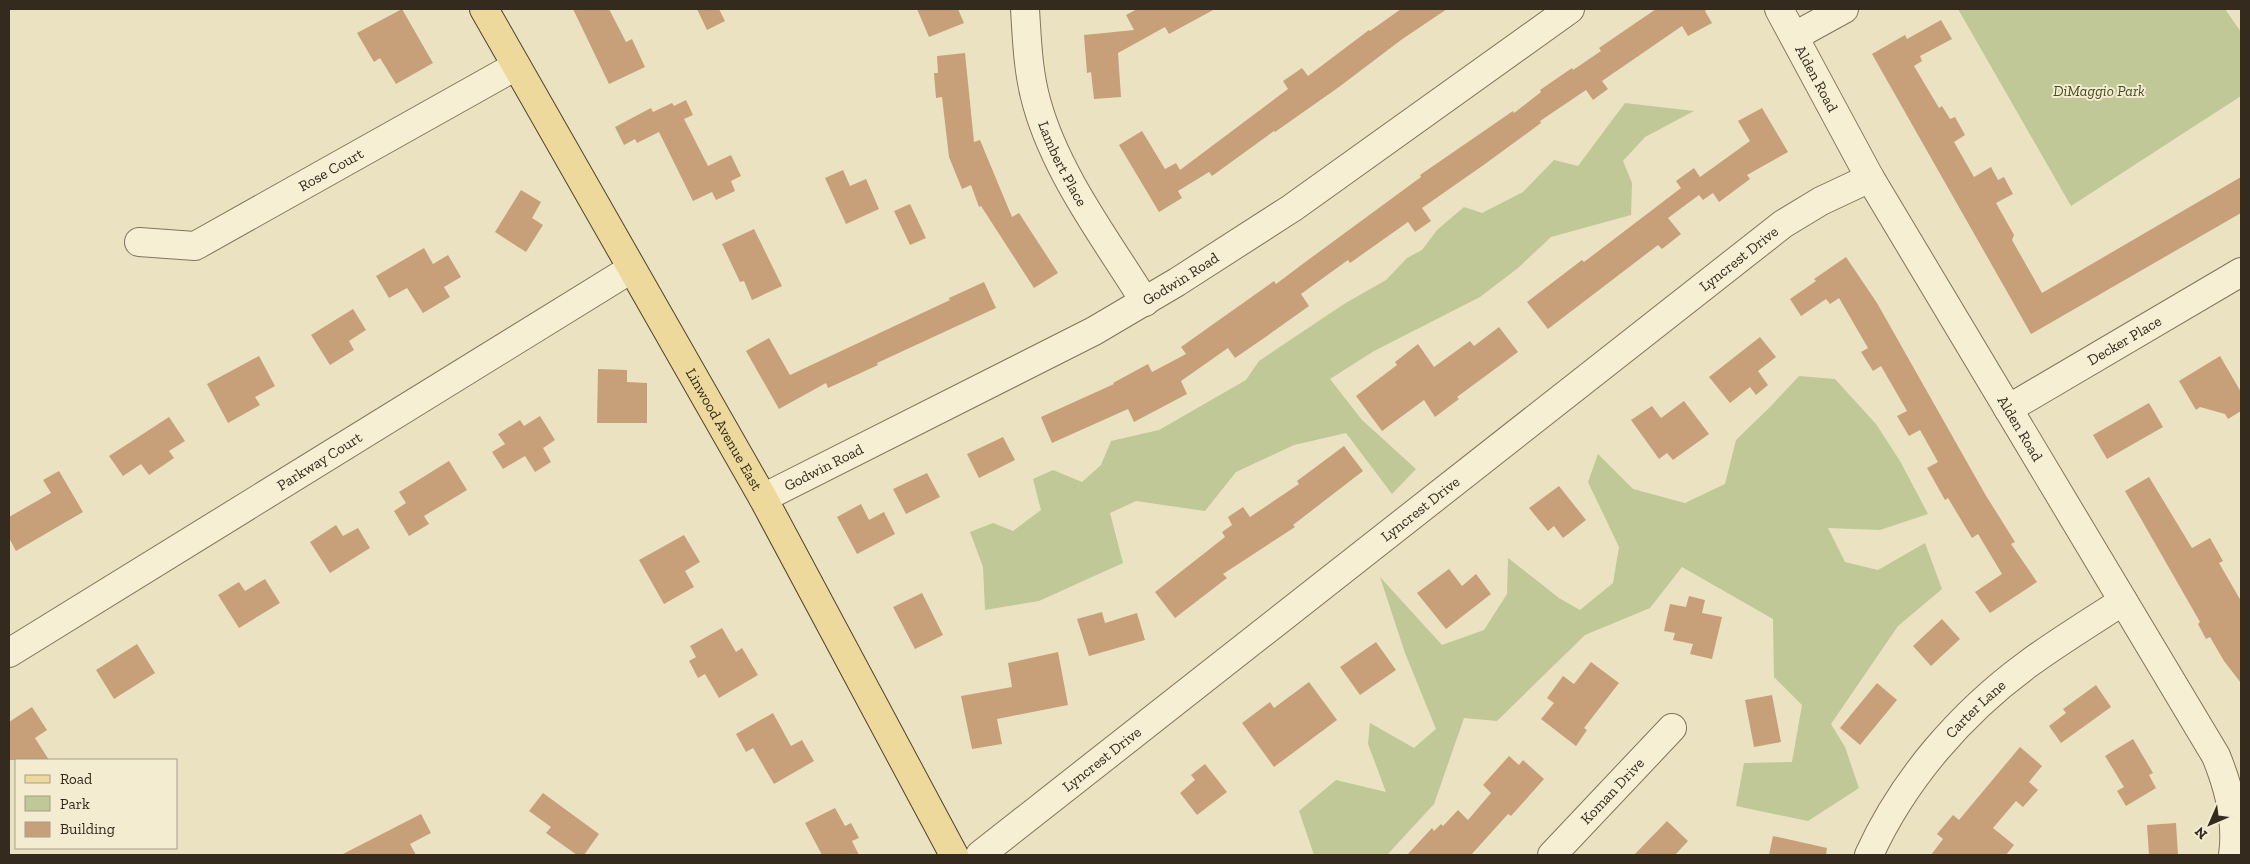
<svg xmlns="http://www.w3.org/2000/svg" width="2250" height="864" font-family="'Zilla Slab',serif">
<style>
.green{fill:#bfc896}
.building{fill:#c7a07a}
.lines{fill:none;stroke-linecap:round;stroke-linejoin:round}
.minor-casing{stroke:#83735a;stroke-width:30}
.major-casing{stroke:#51412e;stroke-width:30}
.minor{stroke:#f6efd4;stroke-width:28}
.major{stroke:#ecd99b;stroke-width:28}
.labels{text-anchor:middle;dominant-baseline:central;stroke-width:4;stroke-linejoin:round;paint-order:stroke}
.street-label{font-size:15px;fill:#342a1d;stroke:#f3ecd1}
.park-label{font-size:15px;font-style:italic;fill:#424f25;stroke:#f3ecd1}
</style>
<rect width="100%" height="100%" fill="#ebe2c2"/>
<path class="green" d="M 1958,9 L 2225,9 L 2241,32 L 2241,96 L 2071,206 Z
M 1625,103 L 1694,111 L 1645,137 L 1623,161 L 1632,183 L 1631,215 L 1551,237 L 1518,268 L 1480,297 L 1374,351 L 1330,379 L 1362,420 L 1416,469 L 1392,494 L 1346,433 L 1294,445 L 1236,472 L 1205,511 L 1136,501 L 1110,513 L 1123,563 L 1039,601 L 985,610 L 983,567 L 970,532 L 993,523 L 1013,531 L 1041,510 L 1033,479 L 1053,470 L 1082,482 L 1101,465 L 1111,441 L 1159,430 L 1246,380 L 1259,361 L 1344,304 L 1386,280 L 1407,258 L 1422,250 L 1437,230 L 1464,207 L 1482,213 L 1523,192 L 1554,160 L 1578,166 Z
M 1799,376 L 1835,379 L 1876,424 L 1900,461 L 1928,514 L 1880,530 L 1828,528 L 1845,562 L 1878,570 L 1925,543 L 1942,589 L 1898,626 L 1831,724 L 1845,747 L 1859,788 L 1808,821 L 1736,806 L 1744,763 L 1792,762 L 1802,705 L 1774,677 L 1773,619 L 1682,567 L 1650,608 L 1585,635 L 1497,721 L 1464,718 L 1434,804 L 1387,855 L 1314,855 L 1299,811 L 1336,780 L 1386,792 L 1368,744 L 1370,723 L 1414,748 L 1436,729 L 1405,653 L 1380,577 L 1442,645 L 1484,630 L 1507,594 L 1508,558 L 1559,598 L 1580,610 L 1613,583 L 1619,547 L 1588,482 L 1598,454 L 1633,489 L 1685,503 L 1725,484 L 1736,440 L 1770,407 Z"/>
<path class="building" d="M 402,9 L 433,63 L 396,84 L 380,58 L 374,62 L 357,33 Z
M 573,9 L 609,9 L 626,42 L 632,39 L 645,67 L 609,84 Z
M 697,9 L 719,9 L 725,21 L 707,30 Z
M 917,9 L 958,9 L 964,23 L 929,37 Z
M 1137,9 L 1215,9 L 1169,34 L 1165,27 L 1118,53 L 1121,97 L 1094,99 L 1091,72 L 1087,73 L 1084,35 L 1134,30 L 1126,15 Z
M 1401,9 L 1447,9 L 1401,40 L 1339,87 L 1275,132 L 1274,131 L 1212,176 L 1209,172 L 1178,191 L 1182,198 L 1159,212 L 1119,145 L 1142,131 L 1165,169 L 1176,163 L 1180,170 L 1288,89 L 1283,81 L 1302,68 L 1308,76 L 1369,30 L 1370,31 Z
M 1656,9 L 1708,9 L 1705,11 L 1712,23 L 1688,36 L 1682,26 L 1602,81 L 1608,89 L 1593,100 L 1586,90 L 1540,121 L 1541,123 L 1485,164 L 1422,208 L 1431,221 L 1415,232 L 1408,222 L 1350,263 L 1348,260 L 1301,294 L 1309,306 L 1267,336 L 1235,358 L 1228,348 L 1181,381 L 1187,394 L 1134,422 L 1128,409 L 1052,443 L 1041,417 L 1114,384 L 1113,383 L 1148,364 L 1152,372 L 1186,354 L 1181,347 L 1274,281 L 1276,284 L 1304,263 L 1421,177 L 1420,175 L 1513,111 L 1514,113 L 1541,92 L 1540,90 L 1572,68 L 1573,70 L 1601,51 L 1599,48 Z
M 1941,20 L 1952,39 L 1920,56 L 1922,61 L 1914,66 L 1939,108 L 1942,106 L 1950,119 L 1955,117 L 1965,135 L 1954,142 L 1974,177 L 1991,167 L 1998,180 L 2004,177 L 2013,194 L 1996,203 L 2014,235 L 2012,240 L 2042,293 L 2241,177 L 2241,213 L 2031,334 L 1872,54 L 1905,35 L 1907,39 Z
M 965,53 L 974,142 L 980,140 L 1012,217 L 1019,213 L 1058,273 L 1034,288 L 981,206 L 979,207 L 971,185 L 962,189 L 949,157 L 942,97 L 936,98 L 934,73 L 938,73 L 937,56 Z
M 686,100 L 693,115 L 684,119 L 708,166 L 731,155 L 741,176 L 731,181 L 735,191 L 716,200 L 712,192 L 693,201 L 659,132 L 637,143 L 635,139 L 624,145 L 615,127 L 651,108 L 653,112 L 672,103 L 674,106 Z
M 1762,108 L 1788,152 L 1747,175 L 1750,179 L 1719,202 L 1713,193 L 1703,200 L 1699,195 L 1668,218 L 1681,234 L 1662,249 L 1658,245 L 1548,329 L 1527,302 L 1582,260 L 1584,262 L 1681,188 L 1676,181 L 1694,168 L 1700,177 L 1750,141 L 1738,121 Z
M 843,170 L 850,186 L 866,179 L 879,209 L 846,224 L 825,178 Z
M 521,190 L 541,202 L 532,218 L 543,225 L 526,252 L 495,232 Z
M 910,204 L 926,238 L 910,245 L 894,211 Z
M 754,229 L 782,286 L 752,300 L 744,281 L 740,282 L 722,244 Z
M 424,248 L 433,264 L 448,255 L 461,277 L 444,287 L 450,297 L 423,313 L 407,288 L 389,298 L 376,276 Z
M 1846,257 L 1877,303 L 1985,494 L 2015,542 L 2011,544 L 2037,582 L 1990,613 L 1975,592 L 2002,574 L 1978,534 L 1972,538 L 1948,498 L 1945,500 L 1927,468 L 1938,462 L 1920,430 L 1909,436 L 1897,416 L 1907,411 L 1881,366 L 1873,371 L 1861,352 L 1868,348 L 1839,298 L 1830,304 L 1826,299 L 1801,316 L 1790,299 L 1816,281 L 1814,279 Z
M 984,282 L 996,308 L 877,363 L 878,365 L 828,388 L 826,383 L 779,409 L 746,351 L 769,338 L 790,375 L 950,300 L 949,298 Z
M 353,309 L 366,330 L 349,341 L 354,350 L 330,365 L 311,335 Z
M 1499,327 L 1518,352 L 1457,397 L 1459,399 L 1435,417 L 1424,400 L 1382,431 L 1356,396 L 1397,365 L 1395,362 L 1418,344 L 1434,367 L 1470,341 L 1474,346 Z
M 1760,337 L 1776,357 L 1758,371 L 1768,385 L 1756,395 L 1750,387 L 1730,403 L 1709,377 Z
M 259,356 L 275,386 L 255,397 L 260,405 L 228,423 L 207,384 Z
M 2220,356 L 2241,392 L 2241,411 L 2228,419 L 2225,414 L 2200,407 L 2196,410 L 2179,381 Z
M 598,369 L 627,370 L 627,382 L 647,383 L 647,423 L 597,423 Z
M 1684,401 L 1709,434 L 1673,460 L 1667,453 L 1659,459 L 1631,420 L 1652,406 L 1661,418 Z
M 2149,403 L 2163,427 L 2107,459 L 2093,435 Z
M 540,416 L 555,440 L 543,448 L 551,462 L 535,472 L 525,456 L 503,469 L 492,452 L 505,444 L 498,434 L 520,420 L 524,426 Z
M 169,417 L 185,441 L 169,451 L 174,458 L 149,475 L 141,464 L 123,476 L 109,456 Z
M 1003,437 L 1015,460 L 979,478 L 967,454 Z
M 1344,446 L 1363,471 L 1293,525 L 1295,527 L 1223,574 L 1227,578 L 1175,618 L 1155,592 L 1225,537 L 1222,532 L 1232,525 L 1228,517 L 1243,507 L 1250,517 L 1299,484 L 1297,481 Z
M 449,461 L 467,490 L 424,516 L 429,524 L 409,536 L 394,511 L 406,503 L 399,492 Z
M 59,471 L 83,512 L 16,551 L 9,538 L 9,517 L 51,493 L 43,480 Z
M 927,473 L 940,497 L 906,514 L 893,489 Z
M 2149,477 L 2192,548 L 2210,538 L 2223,561 L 2219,563 L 2241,601 L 2241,683 L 2224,661 L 2210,637 L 2206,639 L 2198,624 L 2200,622 L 2125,491 Z
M 1559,486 L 1586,520 L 1563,538 L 1554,526 L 1548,531 L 1529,508 Z
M 861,504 L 869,520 L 884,512 L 895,534 L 857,554 L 837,517 Z
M 336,525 L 343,536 L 358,528 L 370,548 L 330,573 L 310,542 Z
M 684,535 L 700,562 L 685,571 L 694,587 L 664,604 L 639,560 Z
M 1449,569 L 1462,586 L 1476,574 L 1491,594 L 1446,629 L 1417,593 Z
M 265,579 L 280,603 L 239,628 L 218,595 L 239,582 L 245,591 Z
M 922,593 L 943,635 L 915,649 L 893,607 Z
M 1689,596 L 1705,600 L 1702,613 L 1722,617 L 1712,659 L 1690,654 L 1693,644 L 1673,640 L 1675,633 L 1664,631 L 1670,604 L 1686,607 Z
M 1102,612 L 1105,623 L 1137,613 L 1145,640 L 1089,656 L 1077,619 Z
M 1942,619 L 1960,639 L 1931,666 L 1913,646 Z
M 722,628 L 736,652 L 742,648 L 758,675 L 719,698 L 705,674 L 698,678 L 689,661 L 696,657 L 690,646 Z
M 1376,642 L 1396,670 L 1360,695 L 1340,667 Z
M 137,644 L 155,673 L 114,699 L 96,670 Z
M 1058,652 L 1068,705 L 997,719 L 1002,744 L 972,749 L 961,696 L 1012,687 L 1008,663 Z
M 1591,662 L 1619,683 L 1584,728 L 1587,730 L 1576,746 L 1541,719 L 1554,703 L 1547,698 L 1563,676 L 1574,684 Z
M 1309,682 L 1337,720 L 1274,767 L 1242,723 L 1270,702 L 1274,708 Z
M 1877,683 L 1897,700 L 1860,745 L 1840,728 Z
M 2096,685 L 2111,707 L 2061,743 L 2049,726 L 2066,713 L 2063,709 Z
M 1772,695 L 1781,742 L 1754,747 L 1745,700 Z
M 32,707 L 47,730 L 35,738 L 49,760 L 9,760 L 9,722 Z
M 773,713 L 791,746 L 802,740 L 814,761 L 774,784 L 753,748 L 746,752 L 736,734 Z
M 2133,739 L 2153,773 L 2149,775 L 2156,788 L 2126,806 L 2117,791 L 2124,787 L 2105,756 Z
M 2020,747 L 2042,766 L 2029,782 L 2038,790 L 2023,807 L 2016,801 L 1993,828 L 2014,845 L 2006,855 L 1931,855 L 1943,839 L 1937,834 L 1953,815 L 1959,820 Z
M 1509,756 L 1519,765 L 1523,760 L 1544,779 L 1511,816 L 1508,814 L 1471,855 L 1407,855 L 1432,828 L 1434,831 L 1441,824 L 1443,826 L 1458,810 L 1468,820 L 1491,793 L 1483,785 Z
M 1205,764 L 1227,792 L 1197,815 L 1180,793 L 1195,780 L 1191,775 Z
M 543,793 L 599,834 L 584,855 L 577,855 L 546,833 L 551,827 L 529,811 Z
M 835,808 L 845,826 L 851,823 L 859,838 L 852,841 L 859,855 L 822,855 L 805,823 Z
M 421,814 L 431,833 L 410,844 L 416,855 L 341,855 Z
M 1667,821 L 1688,841 L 1675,855 L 1634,855 Z
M 2176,823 L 2178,855 L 2149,855 L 2147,825 Z
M 1773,836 L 1827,848 L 1826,855 L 1769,855 Z"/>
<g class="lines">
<defs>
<g id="minor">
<path id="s1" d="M 1025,9 C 1027,41 1028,73 1037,104 C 1057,175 1106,239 1145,302"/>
<path id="s2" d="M 1779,9 L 1870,178 L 2216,756 C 2229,788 2238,821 2233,855"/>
<path d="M 1795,36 L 1844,9"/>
<path id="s3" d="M 139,242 L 195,246 L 516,66"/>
<path id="s4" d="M 2008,409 L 2241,272"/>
<path id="s5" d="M 763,498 L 1094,331 L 1177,282 L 1292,208 L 1570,9"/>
<path id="s6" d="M 9,653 L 631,269"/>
<path id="s7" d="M 980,855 L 1783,224 L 1821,201 L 1870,178"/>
<path id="s8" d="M 1552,855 L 1672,728"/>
<path id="s9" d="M 1869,855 C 1903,780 1961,713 2028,664 C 2058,642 2091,622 2123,601"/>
</g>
<g id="major">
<path id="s10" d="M 484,9 L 763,498 L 954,855"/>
</g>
</defs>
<use href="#minor" class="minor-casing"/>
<use href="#major" class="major-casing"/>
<use href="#minor" class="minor"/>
<use href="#major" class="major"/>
</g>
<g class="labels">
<g class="street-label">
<text stroke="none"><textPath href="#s2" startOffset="79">Alden Road</textPath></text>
<text stroke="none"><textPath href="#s1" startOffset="161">Lambert Place</textPath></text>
<text stroke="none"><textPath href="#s3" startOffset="212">Rose Court</textPath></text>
<text stroke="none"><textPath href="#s7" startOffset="965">Lyncrest Drive</textPath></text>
<text stroke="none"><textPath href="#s5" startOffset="472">Godwin Road</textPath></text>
<text stroke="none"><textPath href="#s4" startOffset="135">Decker Place</textPath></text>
<text stroke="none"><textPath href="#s2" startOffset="484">Alden Road</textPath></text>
<text stroke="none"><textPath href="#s10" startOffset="484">Linwood Avenue East</textPath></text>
<text stroke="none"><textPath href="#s6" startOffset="365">Parkway Court</textPath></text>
<text stroke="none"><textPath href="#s5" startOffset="68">Godwin Road</textPath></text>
<text stroke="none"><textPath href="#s7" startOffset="560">Lyncrest Drive</textPath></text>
<text stroke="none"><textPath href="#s9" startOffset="182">Carter Lane</textPath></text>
<text stroke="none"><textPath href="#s7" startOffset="155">Lyncrest Drive</textPath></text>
<text stroke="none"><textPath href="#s8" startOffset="88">Koman Drive</textPath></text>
</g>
<g class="park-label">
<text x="2099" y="91">DiMaggio Park</text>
</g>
</g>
<rect width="2250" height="864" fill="none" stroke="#342a1d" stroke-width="20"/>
<rect x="15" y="759" width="162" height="90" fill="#f3ecd1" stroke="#a79e89"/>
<rect x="25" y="775" width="25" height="8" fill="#ecd99b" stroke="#a79e89"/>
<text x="60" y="784" font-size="15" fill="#342a1d">Road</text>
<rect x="25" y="796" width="25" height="15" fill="#bfc896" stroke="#a79e89"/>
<text x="60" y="809" font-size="15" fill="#342a1d">Park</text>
<rect x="25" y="822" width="25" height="15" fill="#c7a07a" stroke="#a79e89"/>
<text x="60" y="834" font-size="15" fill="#342a1d">Building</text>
<g transform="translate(2210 824) rotate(225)" stroke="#f3ecd1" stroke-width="4" paint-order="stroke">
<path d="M0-4L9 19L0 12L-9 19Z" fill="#342a1d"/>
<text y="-8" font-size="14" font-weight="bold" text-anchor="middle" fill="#342a1d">N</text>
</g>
</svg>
